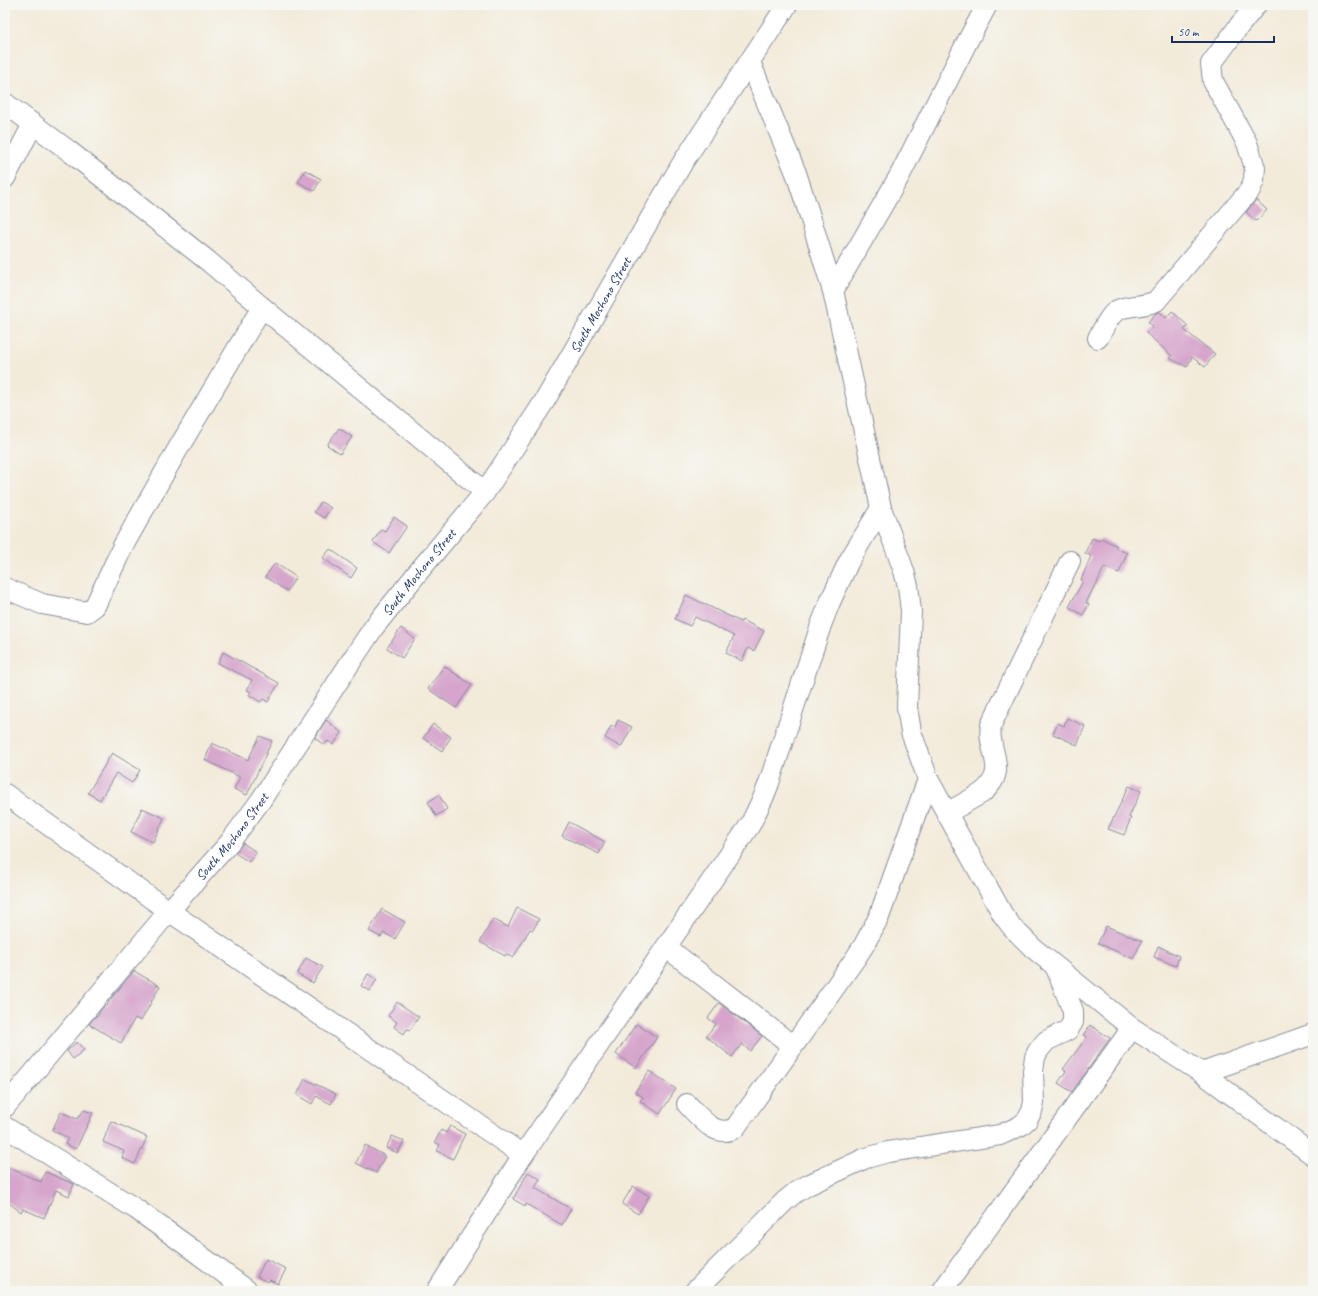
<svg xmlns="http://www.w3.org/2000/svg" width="1318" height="1296" font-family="Caveat,sans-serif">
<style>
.building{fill:#d6a4cc}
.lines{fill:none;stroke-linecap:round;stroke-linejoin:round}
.minor-casing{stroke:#878d9c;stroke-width:22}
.minor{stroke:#fff;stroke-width:20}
.labels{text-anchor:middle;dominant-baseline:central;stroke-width:3;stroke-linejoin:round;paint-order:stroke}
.street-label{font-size:14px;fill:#1b2f5e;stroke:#f6f6f2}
</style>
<rect width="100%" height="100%" fill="#f6f6f2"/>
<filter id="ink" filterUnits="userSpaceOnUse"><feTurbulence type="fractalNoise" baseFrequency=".025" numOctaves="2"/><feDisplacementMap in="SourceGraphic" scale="8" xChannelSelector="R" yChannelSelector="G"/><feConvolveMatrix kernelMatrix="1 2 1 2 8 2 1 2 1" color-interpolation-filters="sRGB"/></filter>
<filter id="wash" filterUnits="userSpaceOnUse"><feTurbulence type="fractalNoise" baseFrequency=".012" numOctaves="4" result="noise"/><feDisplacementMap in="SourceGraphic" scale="16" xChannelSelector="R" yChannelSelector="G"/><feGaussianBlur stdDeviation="0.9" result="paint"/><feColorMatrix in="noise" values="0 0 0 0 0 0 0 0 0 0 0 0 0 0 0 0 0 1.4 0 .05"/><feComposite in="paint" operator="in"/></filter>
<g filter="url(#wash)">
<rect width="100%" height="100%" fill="#f3ebda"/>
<g id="blocks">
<path class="building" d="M 305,170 L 321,179 L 314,191 L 298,182 Z
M 1256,200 L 1267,210 L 1256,221 L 1246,212 Z
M 1172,311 L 1188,326 L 1184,330 L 1215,354 L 1205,367 L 1192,357 L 1187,367 L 1169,358 L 1172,356 L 1146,333 L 1153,326 L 1148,322 L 1156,313 L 1160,312 L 1166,318 Z
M 339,428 L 352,437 L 340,454 L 327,445 Z
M 321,502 L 331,508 L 324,518 L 314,512 Z
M 394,517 L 407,526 L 389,553 L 373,542 L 381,529 L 385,531 Z
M 1092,538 L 1099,541 L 1101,538 L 1117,546 L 1115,548 L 1127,553 L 1119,573 L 1104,567 L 1096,586 L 1095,585 L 1086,603 L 1089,604 L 1083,615 L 1069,607 L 1083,581 L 1081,580 L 1091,556 L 1085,553 Z
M 330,549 L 357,568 L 351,578 L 323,558 Z
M 275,563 L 296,577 L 287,591 L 265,577 Z
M 686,595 L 741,622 L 742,620 L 764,631 L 754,651 L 748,648 L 742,661 L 726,653 L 734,636 L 695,617 L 690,626 L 675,619 Z
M 401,628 L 415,639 L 402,658 L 387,648 Z
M 223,652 L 279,683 L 268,702 L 263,699 L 261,702 L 249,695 L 251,692 L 247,690 L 252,680 L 218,663 Z
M 444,666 L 472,685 L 456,708 L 428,689 Z
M 1067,718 L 1085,726 L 1077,745 L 1053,734 L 1058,723 L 1064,726 Z
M 326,720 L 342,733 L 333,745 L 328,741 L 324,745 L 315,738 Z
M 618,720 L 632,727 L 621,747 L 605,738 L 611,726 L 615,727 Z
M 433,724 L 451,737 L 442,751 L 423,738 Z
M 260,736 L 272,741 L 247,795 L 234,789 L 240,777 L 205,760 L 212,743 L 248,760 Z
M 112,753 L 140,770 L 132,783 L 116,773 L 100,800 L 88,793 Z
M 1129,786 L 1141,791 L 1129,817 L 1131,818 L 1124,835 L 1108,829 Z
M 439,795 L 447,809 L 436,816 L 428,802 Z
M 142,808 L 164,818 L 153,842 L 131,832 Z
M 569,822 L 605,842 L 599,854 L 562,836 Z
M 243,843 L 256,852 L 249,862 L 235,853 Z
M 517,908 L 539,919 L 533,930 L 530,929 L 513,958 L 506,954 L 505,956 L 480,942 L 493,919 L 508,927 Z
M 382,909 L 405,922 L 395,939 L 384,933 L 381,937 L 369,931 Z
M 1106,926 L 1142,941 L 1133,959 L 1098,943 Z
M 1158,946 L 1179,956 L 1176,966 L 1154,957 Z
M 306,958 L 323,967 L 313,983 L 297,974 Z
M 134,971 L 160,986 L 141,1021 L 135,1018 L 121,1043 L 89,1024 L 96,1016 L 97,1017 L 100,1011 L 105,1005 L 107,1006 L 109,1001 Z
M 368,974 L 377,979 L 370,991 L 361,986 Z
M 397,1002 L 419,1017 L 410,1030 L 407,1029 L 404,1034 L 394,1027 L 397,1022 L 388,1016 Z
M 719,1003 L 762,1036 L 750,1051 L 742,1044 L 732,1057 L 706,1036 L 716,1024 L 708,1018 Z
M 636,1024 L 657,1037 L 636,1068 L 616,1054 Z
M 1090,1025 L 1110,1038 L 1072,1092 L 1058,1083 L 1066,1071 L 1063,1069 L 1087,1037 L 1083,1035 Z
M 77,1042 L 84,1050 L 73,1059 L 67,1051 Z
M 649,1071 L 676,1089 L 660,1114 L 640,1101 L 643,1097 L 635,1092 Z
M 305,1079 L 336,1094 L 331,1104 L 316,1096 L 312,1104 L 297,1095 Z
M 84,1110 L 93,1113 L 76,1149 L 65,1144 L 68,1138 L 52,1130 L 61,1112 L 77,1119 Z
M 111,1121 L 147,1137 L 135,1164 L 122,1158 L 124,1151 L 103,1142 Z
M 450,1126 L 465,1134 L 453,1159 L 437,1151 L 440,1145 L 435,1142 L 441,1130 L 446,1133 Z
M 392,1136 L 404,1141 L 398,1153 L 386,1148 Z
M 365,1145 L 385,1156 L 376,1173 L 356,1163 Z
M 5,1166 L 41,1182 L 45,1172 L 74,1184 L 69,1196 L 56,1190 L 44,1218 L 23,1209 L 21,1212 L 5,1200 Z
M 528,1172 L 540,1179 L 535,1188 L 571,1209 L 562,1225 L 526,1204 L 525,1206 L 513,1199 Z
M 633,1186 L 649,1196 L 638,1214 L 622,1204 Z
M 266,1259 L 286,1269 L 278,1284 L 270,1280 L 268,1282 L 257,1277 Z"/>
</g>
</g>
<g filter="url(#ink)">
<use href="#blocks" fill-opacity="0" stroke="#878d9c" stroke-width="1"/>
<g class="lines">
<defs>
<g id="minor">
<path d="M 750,62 L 796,173 L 809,213 L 833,291 L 881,508 L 904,571 L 908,586 L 911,611 L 907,707 L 911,732 L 928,779 L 1003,915 L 1012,927 L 1033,948 L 1132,1028 L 1202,1073 L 1313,1155"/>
<path d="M 5,103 L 69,151 L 208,261 L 262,307 L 485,492"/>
<path d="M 5,178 L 33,124"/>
<path d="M 833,291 L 900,175 L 967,42 L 987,5"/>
<path d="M 1098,338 C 1103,330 1108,317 1116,311 C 1124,305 1145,307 1156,301 L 1250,190 L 1254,180 L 1255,168 L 1247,143 L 1213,81 L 1211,64 L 1239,26 L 1256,5"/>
<path d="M 5,588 L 42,604 L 87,612 L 95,606 L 123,546 L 179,447 L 262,307"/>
<path d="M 5,794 L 169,911 L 523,1155"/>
<path d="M 947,813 L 982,793 C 1011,769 986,752 991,725 L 1070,561"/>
<path d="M 666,947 L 793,1046"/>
<path d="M 1202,1073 L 1313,1034"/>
<path d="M 687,1104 C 700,1117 715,1139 735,1128 L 855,959 L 864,945 L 879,917 L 928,779"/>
<path id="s1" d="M 5,1107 L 169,911 L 230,842 L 261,800 L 352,660 L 374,627 L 419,571 L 485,492 L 544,402 L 683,162 L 787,5"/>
<path d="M 5,1127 L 136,1209 L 193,1250 L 248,1291"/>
<path d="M 437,1291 L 523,1155 L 750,825 L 764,796 L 769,783 L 821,625 L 830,602 L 849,561 L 881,508"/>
<path d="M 695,1291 L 785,1201 L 796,1192 L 808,1185 L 866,1158 L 888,1152 L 1000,1135 L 1020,1126 L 1027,1120 L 1032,1111 L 1034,1102 L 1033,1071 L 1035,1057 L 1038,1051 L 1046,1041 L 1068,1030 L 1073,1022 L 1073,1011 L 1056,968"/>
<path d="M 942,1291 L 1132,1028"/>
</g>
</defs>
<use href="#minor" class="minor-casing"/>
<use href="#minor" class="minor"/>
</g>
</g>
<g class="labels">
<g class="street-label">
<text stroke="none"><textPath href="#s1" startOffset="1001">South Moshono Street</textPath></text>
<text stroke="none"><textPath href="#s1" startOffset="677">South Moshono Street</textPath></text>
<text stroke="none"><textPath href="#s1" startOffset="353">South Moshono Street</textPath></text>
</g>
</g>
<rect width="1318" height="1296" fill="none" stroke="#f6f6f2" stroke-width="20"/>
<path d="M1172 36v6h102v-6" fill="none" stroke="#1b2f5e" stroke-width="2"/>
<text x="1178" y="36" font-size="12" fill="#1b2f5e" stroke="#f6f6f2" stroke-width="3" paint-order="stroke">50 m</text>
</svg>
